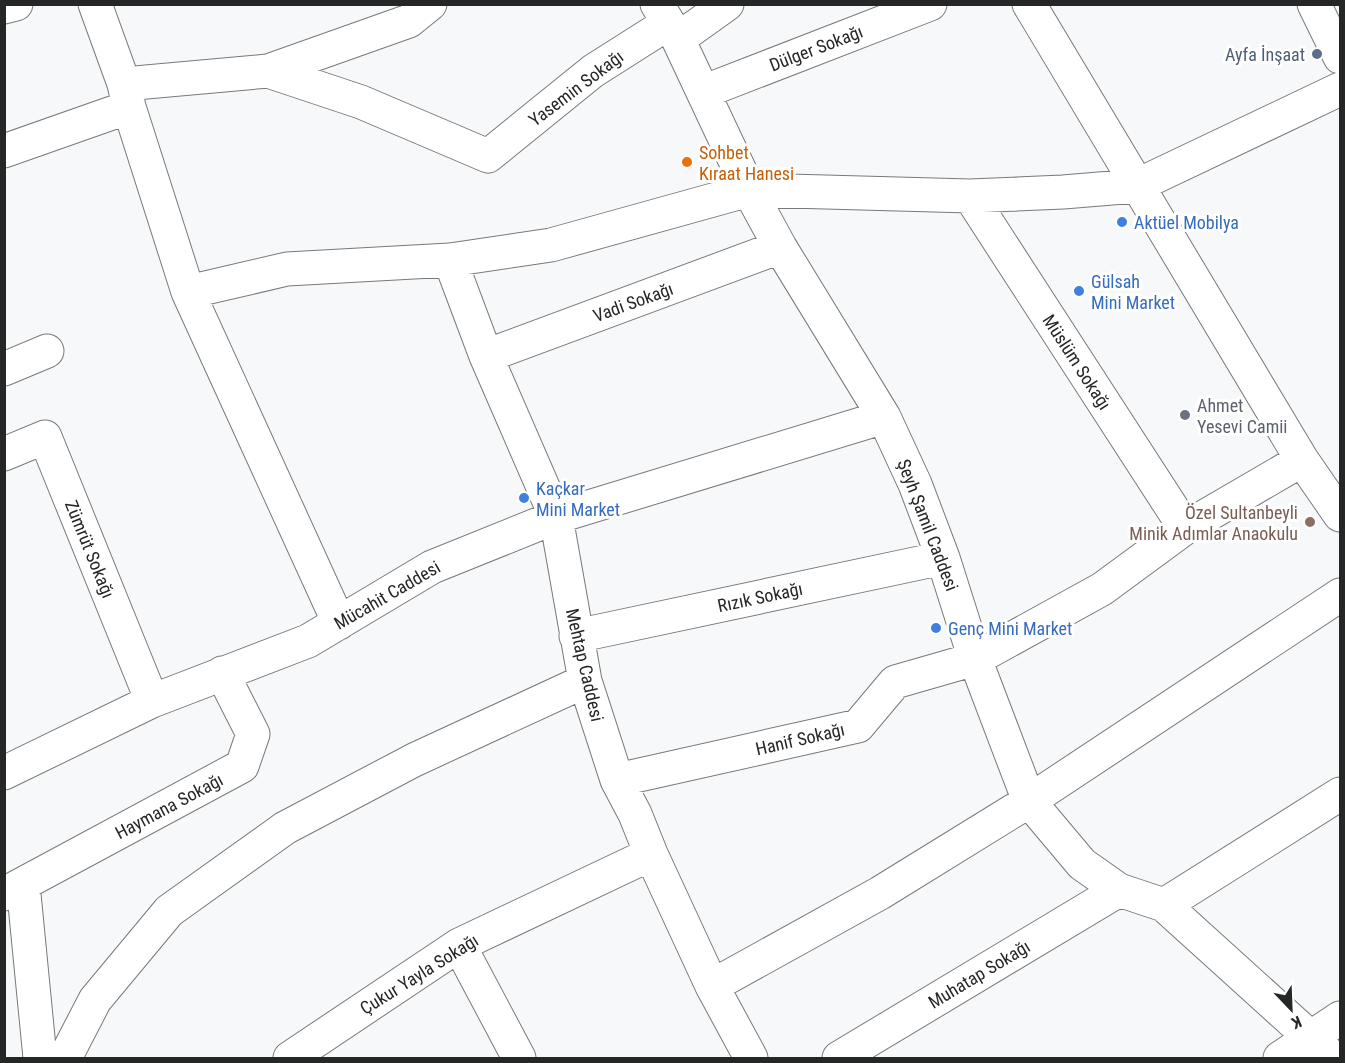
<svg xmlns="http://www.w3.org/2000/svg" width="1345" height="1063" font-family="'Roboto Condensed',sans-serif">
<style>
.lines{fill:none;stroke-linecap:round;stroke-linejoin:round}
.minor-casing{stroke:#78797a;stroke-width:35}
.minor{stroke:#fff;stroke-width:33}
.service-dot{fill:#5c6f8a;stroke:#fff;stroke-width:2}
.food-dot{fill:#e8710a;stroke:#fff;stroke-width:2}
.shop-dot{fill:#3f7fe0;stroke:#fff;stroke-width:2}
.worship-dot{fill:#6b7280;stroke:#fff;stroke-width:2}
.education-dot{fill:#8d6e63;stroke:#fff;stroke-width:2}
.labels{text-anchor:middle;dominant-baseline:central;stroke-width:6;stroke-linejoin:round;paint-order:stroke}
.street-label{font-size:18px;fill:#252626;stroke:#fff}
.service-label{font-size:18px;fill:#4e5e75;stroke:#fff;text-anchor:end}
.food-label{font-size:18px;fill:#c56008;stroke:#fff;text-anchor:start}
.shop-label{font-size:18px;fill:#366cbe;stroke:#fff;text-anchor:start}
.worship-label{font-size:18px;fill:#5b616d;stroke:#fff;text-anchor:start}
.education-label{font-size:18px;fill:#785e54;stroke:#fff;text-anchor:end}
</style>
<rect width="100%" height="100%" fill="#f7f8fa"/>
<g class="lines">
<defs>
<path id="minor" d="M 95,4 L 124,84 L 129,107 L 188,292
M 657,4 L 678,39 L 749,190 L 780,247 L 884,417 L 915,484 L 943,558 L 975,659 L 1029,801 L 1082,864 L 1119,890 L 1164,905 L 1333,1058
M 1029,4 L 1302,460 L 1340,515
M 1314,4 L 1340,57
M 4,7 L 16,4
M 678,39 L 727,4
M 268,71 L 409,21 L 430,4
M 124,84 L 268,71 L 361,102 L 488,156 L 593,71 L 667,24
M 703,92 L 930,4
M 4,151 L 129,107
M 970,196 L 1185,528
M 450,260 L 486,356 L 556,517 L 585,681 L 617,780 L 635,814 L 651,854 L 712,986 L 751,1058
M 486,356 L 780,247
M 4,369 L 47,351
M 4,454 L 45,437 L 152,701
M 339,623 L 188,292 L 287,269 L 450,260 L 551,245 L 749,190 L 970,196 L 1063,192 L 1136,186 L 1340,89
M 576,636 L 943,558
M 4,773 L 152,701 L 308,641 L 432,567 L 556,517 L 884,417
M 617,780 L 858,726 L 895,682 L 975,659 L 1102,589 L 1185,528 L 1302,460
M 23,884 L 40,1058
M 4,894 L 242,766 L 253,734 L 222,673
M 1164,905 L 1340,794
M 459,945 L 519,1058
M 712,986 L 880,893 L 1029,801 L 1340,595
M 65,1058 L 95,1000 L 169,911 L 285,828 L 414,760 L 585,681
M 290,1058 L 459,945 L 651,854
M 839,1058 L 1119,890
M 1280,1058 L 1340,1018"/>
</defs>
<use href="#minor" class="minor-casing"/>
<use href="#minor" class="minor"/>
</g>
<circle class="service-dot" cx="1317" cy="54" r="6"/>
<circle class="food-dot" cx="687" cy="162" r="6"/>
<g class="shop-dot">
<circle cx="1122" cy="222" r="6"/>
<circle cx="1079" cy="291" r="6"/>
<circle cx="524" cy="498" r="6"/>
<circle cx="936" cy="628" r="6"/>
</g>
<circle class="worship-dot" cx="1185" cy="415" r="6"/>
<circle class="education-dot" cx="1310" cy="522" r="6"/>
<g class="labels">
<g class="street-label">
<text transform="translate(816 48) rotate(-21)">Dülger Sokağı</text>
<text transform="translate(576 88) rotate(-37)">Yasemin Sokağı</text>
<text transform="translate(633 302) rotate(-20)">Vadi Sokağı</text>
<text transform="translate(1077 362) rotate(57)">Müslüm Sokağı</text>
<text transform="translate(928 525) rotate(69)">Şeyh Şamil Caddesi</text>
<text transform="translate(90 549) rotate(68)">Zümrüt Sokağı</text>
<text transform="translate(387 595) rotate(-30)">Mücahit Caddesi</text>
<text transform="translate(760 597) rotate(-12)">Rızık Sokağı</text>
<text transform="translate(585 665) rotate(77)">Mehtap Caddesi</text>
<text transform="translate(800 739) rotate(-13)">Hanif Sokağı</text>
<text transform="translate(169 806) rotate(-28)">Haymana Sokağı</text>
<text transform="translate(419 974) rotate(-32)">Çukur Yayla Sokağı</text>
<text transform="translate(979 974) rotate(-31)">Muhatap Sokağı</text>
</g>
<g class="service-label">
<text x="1305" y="54">Ayfa İnşaat</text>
</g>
<g class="food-label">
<text x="699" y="152">Sohbet<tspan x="699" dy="21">Kıraat Hanesi</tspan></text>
</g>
<g class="shop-label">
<text x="1134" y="222">Aktüel Mobilya</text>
<text x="1091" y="281">Gülsah<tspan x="1091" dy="21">Mini Market</tspan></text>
<text x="536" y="488">Kaçkar<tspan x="536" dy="21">Mini Market</tspan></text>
<text x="948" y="628">Genç Mini Market</text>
</g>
<g class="worship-label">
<text x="1197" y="405">Ahmet<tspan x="1197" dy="21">Yesevi Camii</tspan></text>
</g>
<g class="education-label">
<text x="1298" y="512">Özel Sultanbeyli<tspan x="1298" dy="21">Minik Adımlar Anaokulu</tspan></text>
</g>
</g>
<rect width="1345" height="1063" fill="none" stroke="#252626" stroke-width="12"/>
<g transform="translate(1291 1009) rotate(157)" stroke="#ffffff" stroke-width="4.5" paint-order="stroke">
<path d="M0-4.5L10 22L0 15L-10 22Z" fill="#252626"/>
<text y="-9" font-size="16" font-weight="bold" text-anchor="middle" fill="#252626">K</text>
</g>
</svg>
